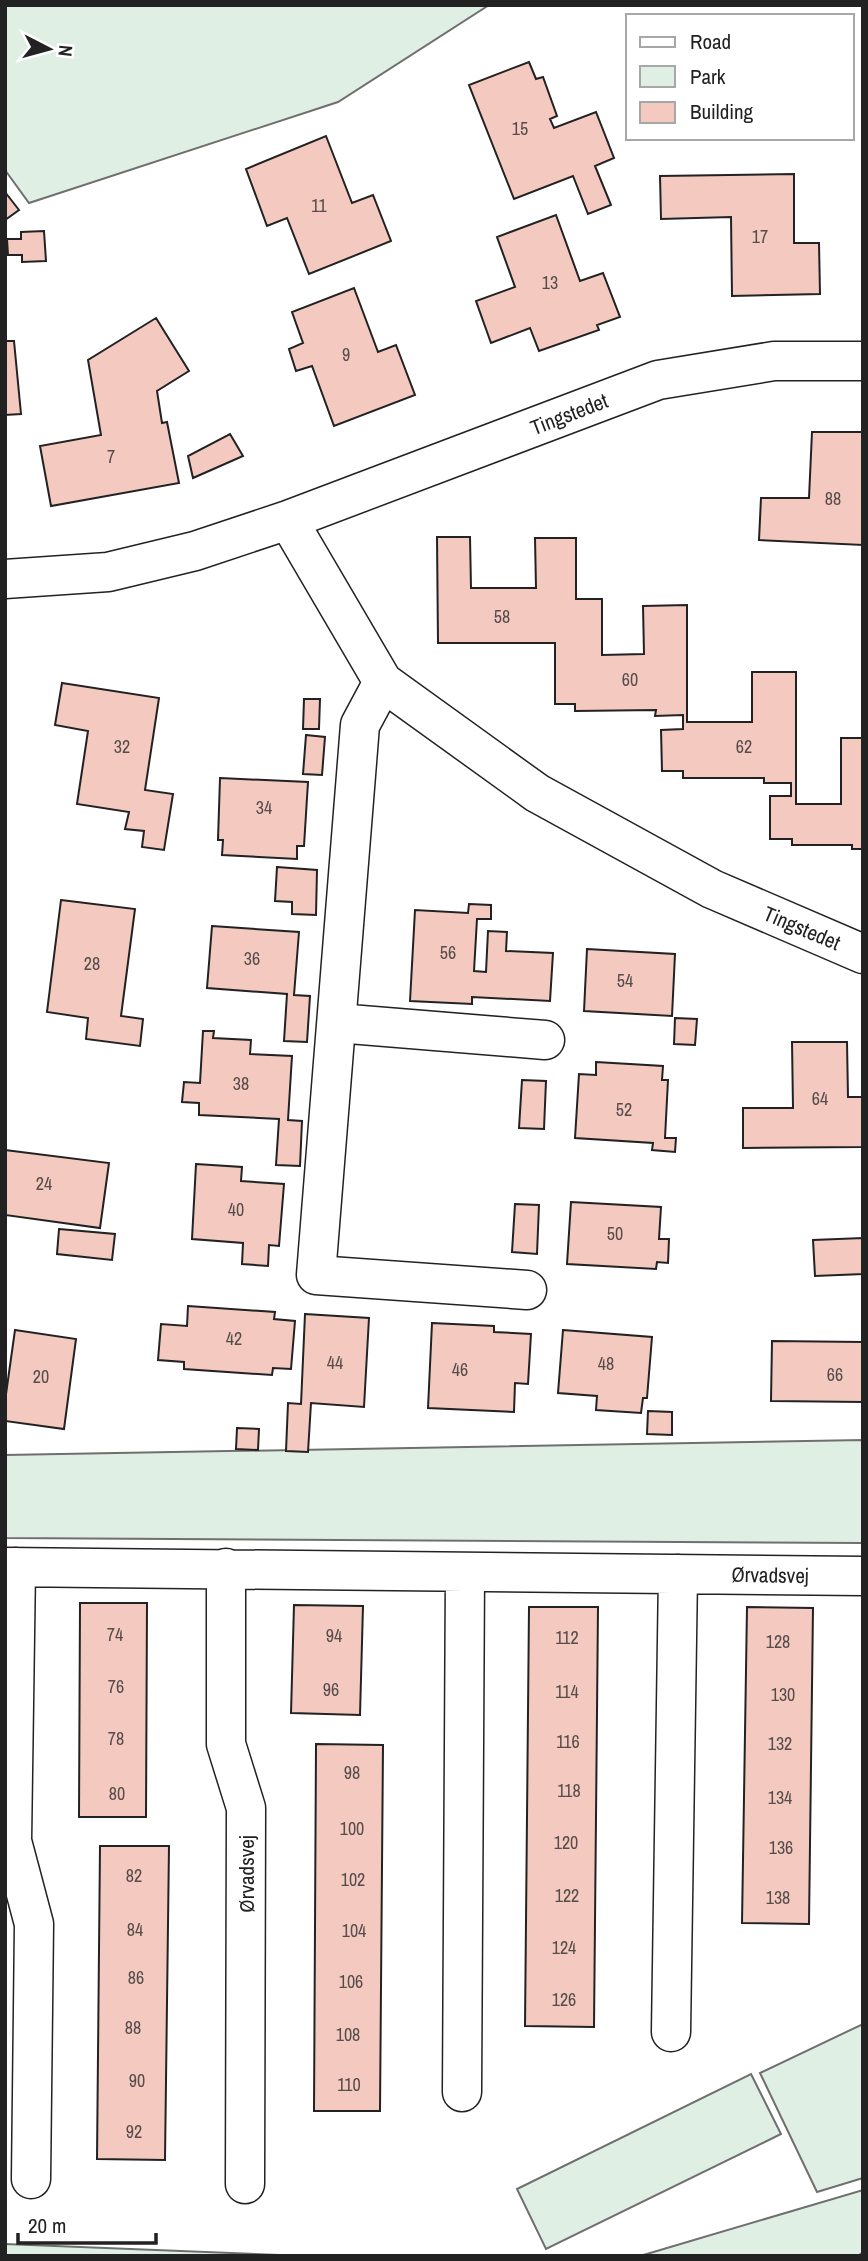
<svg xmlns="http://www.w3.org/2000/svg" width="868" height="2261" font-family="'Archivo Narrow',sans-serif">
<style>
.green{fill:#e0efe3;stroke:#6f6f6f;stroke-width:2}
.building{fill:#f3c9c0;stroke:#222;stroke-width:2}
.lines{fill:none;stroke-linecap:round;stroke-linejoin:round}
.minor-casing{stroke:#222;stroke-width:41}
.minor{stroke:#fff;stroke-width:38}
.labels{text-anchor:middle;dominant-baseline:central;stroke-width:5;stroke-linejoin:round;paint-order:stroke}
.number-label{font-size:18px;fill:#564c4a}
.street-label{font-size:21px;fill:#222;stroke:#fff}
</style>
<rect width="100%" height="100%" fill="#fff"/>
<path class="green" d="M 5,5 L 489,5 L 338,102 L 29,203 L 5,170 Z
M 863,1440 L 863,1543 L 5,1538 L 5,1455 Z
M 863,2024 L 863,2178 L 817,2192 L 760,2073 Z
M 751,2074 L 781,2134 L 546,2249 L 517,2189 Z
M 863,2190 L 863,2252 L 858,2256 L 640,2256 Z
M 5,2244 L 305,2256 L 5,2256 Z"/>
<path class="building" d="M 529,62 L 536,79 L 543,77 L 557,116 L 550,119 L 554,128 L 596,112 L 614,158 L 595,166 L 611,205 L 588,214 L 573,176 L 514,199 L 469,85 Z
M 326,136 L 352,203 L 373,195 L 391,241 L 309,274 L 287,218 L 267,226 L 246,169 Z
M 794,174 L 794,243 L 819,243 L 820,294 L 732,296 L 731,217 L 661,219 L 660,176 Z
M 5,192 L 19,210 L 5,220 Z
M 556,215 L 580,281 L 603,273 L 620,317 L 597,325 L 599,330 L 539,351 L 530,328 L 491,343 L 476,301 L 515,287 L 497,237 Z
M 44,231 L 46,261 L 22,262 L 22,255 L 8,255 L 7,239 L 21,239 L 21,232 Z
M 354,288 L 378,352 L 396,345 L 415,395 L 334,426 L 312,366 L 296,371 L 289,349 L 303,343 L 292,312 Z
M 156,318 L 189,371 L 157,391 L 162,423 L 167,422 L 179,483 L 51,506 L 40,446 L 101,435 L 88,360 Z
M 5,341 L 14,341 L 21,414 L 5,415 Z
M 812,432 L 863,432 L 863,545 L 759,540 L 761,498 L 809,498 Z
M 230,434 L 243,456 L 193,478 L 188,456 Z
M 437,537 L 470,537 L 471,588 L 536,588 L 535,538 L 576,538 L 576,599 L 602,599 L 602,655 L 644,654 L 643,606 L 687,605 L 687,722 L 752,722 L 752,672 L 796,672 L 796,804 L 841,804 L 841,738 L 863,738 L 863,849 L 852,849 L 852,845 L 792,845 L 792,839 L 770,839 L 770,796 L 791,796 L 791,783 L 764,783 L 764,778 L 683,778 L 683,771 L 662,771 L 661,730 L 683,729 L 683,715 L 655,716 L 656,710 L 575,711 L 575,704 L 555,704 L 555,643 L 438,643 Z
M 62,683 L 159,698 L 145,790 L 173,794 L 164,850 L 142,847 L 144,831 L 125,829 L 129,812 L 77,804 L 88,731 L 55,725 Z
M 304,699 L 320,699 L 319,729 L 303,729 Z
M 306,735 L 325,737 L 322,775 L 303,774 Z
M 220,778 L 308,782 L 304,846 L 297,846 L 297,859 L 222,855 L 223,840 L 218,840 Z
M 277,867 L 317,870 L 316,915 L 292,914 L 292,902 L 275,901 Z
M 61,900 L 135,909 L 121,1016 L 143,1019 L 140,1046 L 86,1039 L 88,1018 L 47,1012 Z
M 469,904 L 491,905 L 491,919 L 477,919 L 474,971 L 486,972 L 488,931 L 507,932 L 506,951 L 553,953 L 550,1001 L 472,997 L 472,1004 L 410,1001 L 415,910 L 468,913 Z
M 212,926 L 299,932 L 294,995 L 310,996 L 307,1042 L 284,1041 L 287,994 L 207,988 Z
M 587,949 L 675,954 L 672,1016 L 584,1011 Z
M 675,1018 L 697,1019 L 695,1045 L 674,1044 Z
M 203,1031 L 214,1031 L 213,1038 L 251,1040 L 250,1054 L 292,1056 L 288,1120 L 302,1121 L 300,1166 L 276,1165 L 279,1119 L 199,1115 L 199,1103 L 182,1102 L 184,1082 L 200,1083 Z
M 792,1042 L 847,1042 L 848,1097 L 863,1097 L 863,1147 L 743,1148 L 743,1108 L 793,1108 Z
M 596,1062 L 663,1066 L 662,1080 L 668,1080 L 665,1138 L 676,1138 L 675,1152 L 652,1150 L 653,1143 L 575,1138 L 579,1074 L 596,1075 Z
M 522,1080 L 546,1081 L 544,1129 L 519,1128 Z
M 5,1150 L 109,1163 L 100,1228 L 5,1215 Z
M 196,1164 L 242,1167 L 241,1181 L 284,1184 L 279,1246 L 269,1245 L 268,1266 L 242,1264 L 243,1243 L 192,1239 Z
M 571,1202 L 661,1207 L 659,1239 L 669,1239 L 668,1263 L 657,1262 L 656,1269 L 567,1264 Z
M 515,1204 L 539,1205 L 537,1254 L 512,1252 Z
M 59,1229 L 115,1234 L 112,1260 L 57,1254 Z
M 863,1238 L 863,1274 L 815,1276 L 813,1240 Z
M 188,1306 L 275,1312 L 274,1319 L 295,1321 L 291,1369 L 273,1368 L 272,1375 L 184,1369 L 184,1362 L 158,1360 L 161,1324 L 187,1326 Z
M 305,1314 L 369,1318 L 364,1407 L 311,1403 L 308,1452 L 286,1451 L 288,1403 L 301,1404 Z
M 432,1323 L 494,1326 L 494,1332 L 531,1334 L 528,1384 L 515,1383 L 514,1412 L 428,1408 Z
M 15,1330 L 76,1339 L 64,1429 L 5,1421 L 5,1401 Z
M 563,1330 L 652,1337 L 647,1398 L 643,1398 L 641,1413 L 596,1410 L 597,1396 L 558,1393 Z
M 772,1341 L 863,1342 L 863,1402 L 771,1401 Z
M 648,1411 L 672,1412 L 672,1435 L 647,1434 Z
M 237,1428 L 259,1429 L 258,1450 L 236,1449 Z
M 80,1603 L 147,1603 L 146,1817 L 79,1817 Z
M 294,1605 L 363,1606 L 360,1715 L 291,1713 Z
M 529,1607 L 598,1607 L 594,2027 L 525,2026 Z
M 747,1607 L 813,1608 L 809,1924 L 742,1923 Z
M 316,1744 L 383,1745 L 380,2111 L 314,2111 Z
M 100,1846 L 169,1846 L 165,2160 L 97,2159 Z"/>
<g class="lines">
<defs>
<path id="minor" d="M 288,520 L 383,682 L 537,793 L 712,889 L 863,954
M 5,579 L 108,572 L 195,551 L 288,520 L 658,380 L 774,361 L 863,361
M 383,682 L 360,725 L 316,1275 L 527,1290
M 337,1023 L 545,1040
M 5,1567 L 863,1576
M 16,1567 L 12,1841 L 34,1924 L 31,2179
M 226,1568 L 226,1744 L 246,1808 L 245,2184
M 671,2032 L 678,1574
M 462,2092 L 465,1572"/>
</defs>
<use href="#minor" class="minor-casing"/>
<use href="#minor" class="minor"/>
</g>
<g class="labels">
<g class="number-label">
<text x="520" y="128">15</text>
<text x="319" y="205">11</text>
<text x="760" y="236">17</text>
<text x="550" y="282">13</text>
<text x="346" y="354">9</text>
<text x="111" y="456">7</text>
<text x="833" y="498">88</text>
<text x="502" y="616">58</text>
<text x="630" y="679">60</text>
<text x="122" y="746">32</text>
<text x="744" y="746">62</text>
<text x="264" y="807">34</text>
<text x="448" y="952">56</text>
<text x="252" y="958">36</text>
<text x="92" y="963">28</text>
<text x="625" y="980">54</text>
<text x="241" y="1083">38</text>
<text x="820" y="1098">64</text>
<text x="624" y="1109">52</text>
<text x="44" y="1183">24</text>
<text x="236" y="1209">40</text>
<text x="615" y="1233">50</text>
<text x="234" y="1338">42</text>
<text x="335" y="1362">44</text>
<text x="606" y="1363">48</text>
<text x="460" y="1369">46</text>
<text x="835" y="1374">66</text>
<text x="41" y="1376">20</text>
<text x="115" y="1634">74</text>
<text x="334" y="1635">94</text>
<text x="567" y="1637">112</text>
<text x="778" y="1641">128</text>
<text x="116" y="1686">76</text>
<text x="331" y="1689">96</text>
<text x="567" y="1691">114</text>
<text x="783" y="1694">130</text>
<text x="116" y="1738">78</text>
<text x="568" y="1741">116</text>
<text x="780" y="1743">132</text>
<text x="352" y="1772">98</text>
<text x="569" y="1790">118</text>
<text x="117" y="1793">80</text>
<text x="780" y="1797">134</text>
<text x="352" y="1828">100</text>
<text x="566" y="1842">120</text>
<text x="781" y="1847">136</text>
<text x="134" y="1875">82</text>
<text x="353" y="1879">102</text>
<text x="567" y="1895">122</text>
<text x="778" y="1897">138</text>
<text x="135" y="1929">84</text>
<text x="354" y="1930">104</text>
<text x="564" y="1947">124</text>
<text x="136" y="1977">86</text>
<text x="351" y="1981">106</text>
<text x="564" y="1999">126</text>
<text x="133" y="2027">88</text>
<text x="348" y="2034">108</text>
<text x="137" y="2080">90</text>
<text x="349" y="2084">110</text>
<text x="134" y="2131">92</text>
</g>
<g class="street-label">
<text transform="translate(569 414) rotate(-21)">Tingstedet</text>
<text transform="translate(802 928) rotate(23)">Tingstedet</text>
<text transform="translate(770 1575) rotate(1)">Ørvadsvej</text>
<text transform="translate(246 1874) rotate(-90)">Ørvadsvej</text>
</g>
</g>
<rect width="868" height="2261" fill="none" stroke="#222222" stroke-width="14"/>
<rect x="626" y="14" width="228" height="126" fill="#ffffff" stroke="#a7a7a7" stroke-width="2"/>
<rect x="640" y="37" width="35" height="10" fill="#ffffff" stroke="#a7a7a7" stroke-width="2"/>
<text x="690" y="49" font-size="21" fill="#222222">Road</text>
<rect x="640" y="66" width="35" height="21" fill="#e0efe3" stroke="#a7a7a7" stroke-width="2"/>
<text x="690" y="84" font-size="21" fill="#222222">Park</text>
<rect x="640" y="102" width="35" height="21" fill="#f3c9c0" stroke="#a7a7a7" stroke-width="2"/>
<text x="690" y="119" font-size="21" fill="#222222">Building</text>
<g transform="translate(49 49) rotate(96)" stroke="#ffffff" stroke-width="5" paint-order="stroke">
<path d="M0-5L12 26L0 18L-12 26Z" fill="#222222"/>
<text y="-10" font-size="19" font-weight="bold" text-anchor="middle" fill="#222222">N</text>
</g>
<path d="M18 2233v10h138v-10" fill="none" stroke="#222222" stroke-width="3.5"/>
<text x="28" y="2233" font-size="21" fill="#222222" stroke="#ffffff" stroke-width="5" paint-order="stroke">20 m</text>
</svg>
